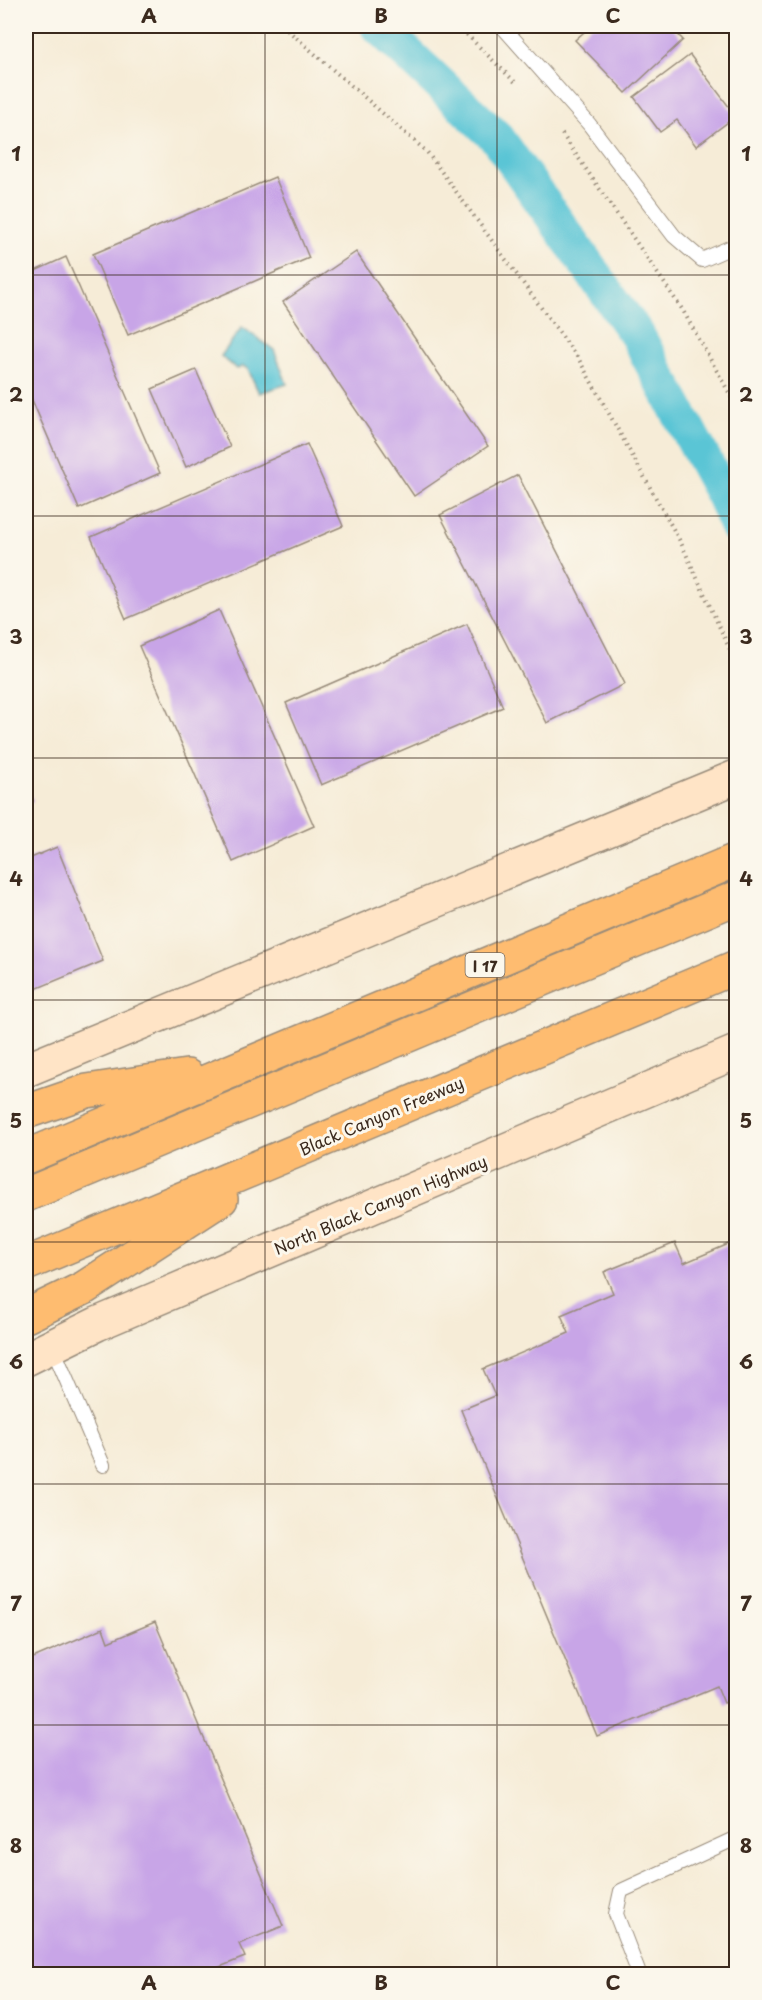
<svg xmlns="http://www.w3.org/2000/svg" width="762" height="2000" font-family="'Playpen Sans',sans-serif">
<style>
.water{fill:#5ac5d5;stroke:#4a787a;stroke-width:1.5}
.lines{fill:none;stroke-linecap:round;stroke-linejoin:round}
.canal{stroke:#5ac5d5;stroke-width:36}
.building{fill:#c8a5e7}
.service-casing{stroke:#988b7a;stroke-width:16}
.secondary-casing{stroke:#988b7a;stroke-width:36}
.motorway-casing{stroke:#988b7a;stroke-width:36}
.path{stroke:#988b7a;stroke-width:4;stroke-dasharray:1.5 4.5;stroke-linecap:butt}
.service{stroke:#fff;stroke-width:14}
.secondary{stroke:#ffe4c6;stroke-width:33}
.motorway{stroke:#febc70;stroke-width:33}
.grid{fill:none;stroke:#3b2a1e;stroke-width:1.5;stroke-opacity:0.55}
.labels{text-anchor:middle;dominant-baseline:central;stroke-width:6;stroke-linejoin:round;paint-order:stroke}
.shield{fill:#fbf7ec;stroke:#75685c;stroke-width:1.5}
.shield-label{font-size:15px;font-weight:bold;fill:#3b2a1e}
.street-label{font-size:16px;fill:#3b2a1e;stroke:#fbf7ec}
.neatline{fill:none;stroke:#3b2a1e;stroke-width:2}
.grid-label{font-size:20px;text-anchor:middle;font-weight:bold;fill:#3b2a1e}
</style>
<rect width="100%" height="100%" fill="#fbf7ec"/>
<filter id="ink" filterUnits="userSpaceOnUse"><feTurbulence type="fractalNoise" baseFrequency=".0167" numOctaves="2"/><feDisplacementMap in="SourceGraphic" scale="12" xChannelSelector="R" yChannelSelector="G"/><feConvolveMatrix kernelMatrix="1 2 1 2 8 2 1 2 1" color-interpolation-filters="sRGB"/></filter>
<filter id="wash" filterUnits="userSpaceOnUse"><feTurbulence type="fractalNoise" baseFrequency=".008" numOctaves="4" result="noise"/><feDisplacementMap in="SourceGraphic" scale="24" xChannelSelector="R" yChannelSelector="G"/><feGaussianBlur stdDeviation="1.35" result="paint"/><feColorMatrix in="noise" values="0 0 0 0 0 0 0 0 0 0 0 0 0 0 0 0 0 1.4 0 .05"/><feComposite in="paint" operator="in"/></filter>
<g filter="url(#wash)">
<rect width="100%" height="100%" fill="#f6ecd7"/>
<path class="water" d="M 242,327 L 274,350 L 287,384 L 259,393 L 248,369 L 243,366 L 237,369 L 221,356 Z"/>
<g class="lines">
<path class="canal" d="M 378,26 L 497,138 L 637,335 L 724,497 L 736,525"/>
</g>
<g id="blocks">
<path class="building" d="M 591,26 L 670,26 L 683,40 L 626,93 L 575,40 Z
M 690,55 L 736,116 L 696,146 L 677,120 L 660,132 L 634,97 Z
M 275,177 L 309,258 L 128,335 L 93,254 Z
M 356,252 L 488,446 L 414,496 L 283,302 Z
M 66,257 L 160,473 L 79,509 L 26,386 L 26,275 Z
M 196,370 L 230,447 L 186,467 L 152,389 Z
M 307,444 L 343,526 L 126,619 L 91,537 Z
M 518,475 L 625,684 L 547,723 L 440,515 Z
M 219,610 L 314,826 L 233,862 L 139,646 Z
M 467,624 L 503,707 L 321,785 L 286,703 Z
M 26,782 L 33,801 L 26,804 Z
M 57,847 L 103,961 L 26,993 L 26,860 Z
M 736,1241 L 736,1698 L 724,1703 L 717,1686 L 597,1736 L 461,1410 L 495,1396 L 483,1369 L 569,1333 L 561,1315 L 613,1293 L 604,1272 L 675,1243 L 684,1263 Z
M 155,1622 L 283,1926 L 239,1944 L 245,1957 L 202,1974 L 26,1974 L 26,1661 L 103,1628 L 108,1642 Z"/>
</g>
</g>
<g filter="url(#ink)">
<use href="#blocks" fill-opacity="0" stroke="#988b7a" stroke-width="1.5"/>
<g class="lines">
<defs>
<path id="service" d="M 502,26 L 589,124 L 674,236 L 702,260 L 736,245
M 52,1346 L 103,1465
M 639,1974 L 616,1914 L 621,1891 L 736,1838"/>
<path id="secondary" d="M 26,1070 L 736,777
M 26,1359 L 97,1324 L 736,1052"/>
<path id="motorway" d="M 26,1112 L 87,1091 L 187,1076
M 26,1157 L 736,860
M 26,1195 L 736,898
M 26,1264 L 736,967
M 26,1316 L 84,1288 L 221,1199"/>
</defs>
<use href="#service" class="service-casing"/>
<use href="#secondary" class="secondary-casing"/>
<use href="#motorway" class="motorway-casing"/>
<path class="path" d="M 283,26 L 427,152 L 578,358 L 681,543 L 736,663
M 458,26 L 515,82
M 562,134 L 682,309 L 736,405"/>
<use href="#service" class="service"/>
<use href="#secondary" class="secondary"/>
<use href="#motorway" class="motorway"/>
</g>
</g>
<path class="grid" d="M 265,26 L 265,1974M 497,26 L 497,1974M 26,275 L 736,275M 26,516 L 736,516M 26,758 L 736,758M 26,1000 L 736,1000M 26,1242 L 736,1242M 26,1484 L 736,1484M 26,1725 L 736,1725"/>
<g class="labels">
<rect class="shield" x="465.5" y="953" width="39" height="24" rx="4.5"/>
<g class="shield-label">
<text x="485" y="965">I 17</text>
</g>
<g class="street-label">
<text transform="translate(381 1115) rotate(-23)">Black Canyon Freeway</text>
<text transform="translate(380 1204) rotate(-23)">North Black Canyon Highway</text>
</g>
</g>
<rect width="762" height="2000" fill="none" stroke="#fbf7ec" stroke-width="66"/>
<rect x="33" y="33" width="696" height="1934" class="neatline"/>
<g class="grid-label">
<text x="149" y="23">A</text>
<text x="381" y="23">B</text>
<text x="613" y="23">C</text>
<text x="16" y="161">1</text>
<text x="746" y="161">1</text>
<text x="16" y="402">2</text>
<text x="746" y="402">2</text>
<text x="16" y="644">3</text>
<text x="746" y="644">3</text>
<text x="16" y="886">4</text>
<text x="746" y="886">4</text>
<text x="16" y="1128">5</text>
<text x="746" y="1128">5</text>
<text x="16" y="1369">6</text>
<text x="746" y="1369">6</text>
<text x="16" y="1611">7</text>
<text x="746" y="1611">7</text>
<text x="16" y="1853">8</text>
<text x="746" y="1853">8</text>
<text x="149" y="1990">A</text>
<text x="381" y="1990">B</text>
<text x="613" y="1990">C</text>
</g>
</svg>
